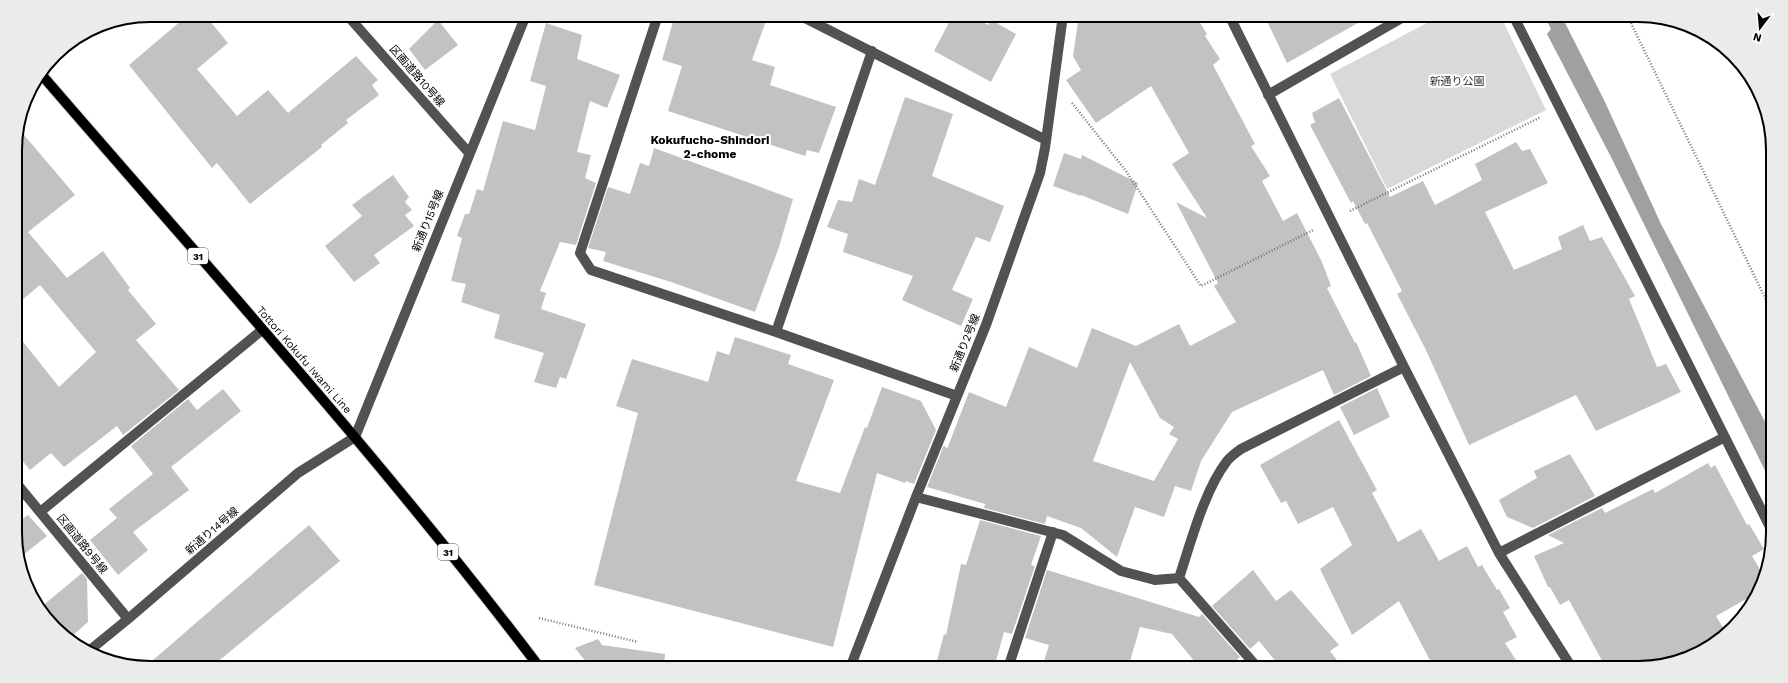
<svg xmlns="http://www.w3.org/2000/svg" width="1788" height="683" font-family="'Work Sans','Noto Sans JP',sans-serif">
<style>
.green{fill:#d9d9d9}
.water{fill:#a0a0a0}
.building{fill:#c2c2c2;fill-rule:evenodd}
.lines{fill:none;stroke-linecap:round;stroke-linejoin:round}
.major-casing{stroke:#dbdbdb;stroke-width:12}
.path{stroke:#747474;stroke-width:2.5;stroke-dasharray:1 2;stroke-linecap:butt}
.minor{stroke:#525252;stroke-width:10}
.major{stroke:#000;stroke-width:10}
.labels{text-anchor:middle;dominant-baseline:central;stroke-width:4;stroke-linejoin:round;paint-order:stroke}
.shield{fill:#fff;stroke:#4c4c4c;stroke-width:1}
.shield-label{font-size:10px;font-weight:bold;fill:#000}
.street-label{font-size:11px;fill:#000;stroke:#fff}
.park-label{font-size:11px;fill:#303030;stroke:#fff}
.neighbourhood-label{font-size:12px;font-weight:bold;fill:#000;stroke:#fff}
.rim{fill:none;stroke:#000;stroke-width:2}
</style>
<rect width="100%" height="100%" fill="#fff"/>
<path class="green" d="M 1442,15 L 1500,15 L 1546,110 L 1387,189 L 1330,74 Z"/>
<path class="water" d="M 1544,15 L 1561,15 L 1604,100 L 1661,224 L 1773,437 L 1773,487 L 1611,157 L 1547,34 L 1551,29 Z"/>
<path class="building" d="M 188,15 L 205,15 L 228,43 L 197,69 L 237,116 L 268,90 L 288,113 L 356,56 L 378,80 L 372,85 L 379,95 L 346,120 L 348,123 L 321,145 L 322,147 L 250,204 L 217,163 L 212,168 L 129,65 Z
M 675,15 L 768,15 L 752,60 L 775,67 L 770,85 L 836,107 L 819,153 L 807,150 L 805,156 L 668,111 L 682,66 L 662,60 Z
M 953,15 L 970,15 L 988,25 L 991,20 L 1016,34 L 991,82 L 934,51 Z
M 1079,15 L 1195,15 L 1207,34 L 1205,36 L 1220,59 L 1213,65 L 1255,144 L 1251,146 L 1270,176 L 1262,181 L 1283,221 L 1297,213 L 1322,262 L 1331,286 L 1327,288 L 1355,343 L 1356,342 L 1371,376 L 1334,395 L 1323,370 L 1232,412 L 1201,461 L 1191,491 L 1175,486 L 1164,517 L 1135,507 L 1117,557 L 1081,528 L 1047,516 L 1045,524 L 984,508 L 985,504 L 927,487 L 944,445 L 947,449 L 969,392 L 1006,407 L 1029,347 L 1077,368 L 1092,328 L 1136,346 L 1179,324 L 1190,346 L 1236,322 L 1214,286 L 1218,283 L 1176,202 L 1207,218 L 1172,164 L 1189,153 L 1151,86 L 1096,123 L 1066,80 L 1081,70 L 1073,56 ZM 1130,362 L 1160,418 L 1174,427 L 1169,434 L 1178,439 L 1154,481 L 1093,461 Z
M 1264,15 L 1372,15 L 1287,63 Z
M 438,20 L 458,45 L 425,70 L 409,49 Z
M 546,23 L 582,35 L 577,59 L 620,75 L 607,108 L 590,101 L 577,152 L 591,155 L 585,178 L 596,183 L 576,245 L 560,242 L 540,291 L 546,293 L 541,309 L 586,324 L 566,379 L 560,377 L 556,388 L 534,382 L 544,353 L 494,338 L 500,315 L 461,302 L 466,284 L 451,281 L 462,238 L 457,236 L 465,214 L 469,214 L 477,189 L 483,191 L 503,121 L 535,130 L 546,86 L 530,81 Z
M 905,97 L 953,114 L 932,176 L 1004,206 L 990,242 L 976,237 L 952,290 L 973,299 L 961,326 L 902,300 L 913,276 L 843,252 L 848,234 L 827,227 L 838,200 L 852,202 L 859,179 L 875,185 Z
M 1339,98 L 1390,197 L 1423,181 L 1435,205 L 1482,180 L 1475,164 L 1516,142 L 1522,151 L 1530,149 L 1548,183 L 1485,212 L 1514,270 L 1562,249 L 1558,237 L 1583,225 L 1590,241 L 1602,237 L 1635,296 L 1629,299 L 1657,367 L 1666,364 L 1681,392 L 1596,431 L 1576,395 L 1469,445 L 1425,348 L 1397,294 L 1402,291 L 1367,223 L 1365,224 L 1353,201 L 1351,203 L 1310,125 L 1315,122 L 1312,113 Z
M 19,129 L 75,195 L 28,232 L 67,278 L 103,251 L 130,288 L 128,290 L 156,324 L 136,340 L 179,390 L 123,435 L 117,426 L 64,467 L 51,453 L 30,470 L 17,454 L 16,333 L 59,387 L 96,352 L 40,285 L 16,305 L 15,141 Z
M 654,148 L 793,199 L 779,247 L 755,312 L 671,282 L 603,261 L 606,252 L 588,248 L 608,187 L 630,194 L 640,163 L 649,166 Z
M 1064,153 L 1081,159 L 1082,155 L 1138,183 L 1128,214 L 1081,195 L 1081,196 L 1053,186 Z
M 393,175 L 409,197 L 405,202 L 412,210 L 405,215 L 414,226 L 374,255 L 380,263 L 354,282 L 325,246 L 362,216 L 352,205 Z
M 735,337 L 791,355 L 788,364 L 834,380 L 796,481 L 840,493 L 865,427 L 867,428 L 882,387 L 921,401 L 936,430 L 914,484 L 906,481 L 905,483 L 877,473 L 833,647 L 594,585 L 638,413 L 616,406 L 632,359 L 708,382 L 717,351 L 729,355 Z
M 1377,388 L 1390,417 L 1354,435 L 1340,407 Z
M 223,389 L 241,411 L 171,467 L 189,490 L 133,532 L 148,550 L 118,575 L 90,540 L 117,518 L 109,509 L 153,474 L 131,446 L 188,399 L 197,410 Z
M 1339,420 L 1377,490 L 1372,493 L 1398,542 L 1421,529 L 1439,561 L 1467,546 L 1478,567 L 1482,565 L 1497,590 L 1499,589 L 1510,608 L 1503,612 L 1517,637 L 1505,643 L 1521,668 L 1434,668 L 1399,601 L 1352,635 L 1320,569 L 1352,545 L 1333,507 L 1298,524 L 1286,501 L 1281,503 L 1260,465 Z
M 1570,454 L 1595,496 L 1533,528 L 1507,517 L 1499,500 L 1537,478 L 1534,471 Z
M 1708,463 L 1711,468 L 1715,465 L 1747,525 L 1749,524 L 1764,549 L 1752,556 L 1765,578 L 1757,593 L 1716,616 L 1727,634 L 1720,640 L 1682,661 L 1647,668 L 1606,668 L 1569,600 L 1560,605 L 1550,587 L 1548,587 L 1534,556 L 1564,543 L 1548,535 L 1602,508 L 1605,513 L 1653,489 L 1655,493 Z
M 28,515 L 47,536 L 18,559 L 17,523 Z
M 980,520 L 1041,536 L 1031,565 L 1035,566 L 1012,634 L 1004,632 L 994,668 L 935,668 L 944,634 L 946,635 L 961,564 L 966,565 Z
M 309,525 L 340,561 L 210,668 L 145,667 Z
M 1047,570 L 1199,617 L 1202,614 L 1240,657 L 1227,668 L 1200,668 L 1172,634 L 1140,627 L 1128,668 L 1050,668 L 1051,663 L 1044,661 L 1049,645 L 1025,638 Z
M 1253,570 L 1276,601 L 1291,590 L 1339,645 L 1330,651 L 1343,668 L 1281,668 L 1259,641 L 1250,649 L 1212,606 Z
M 82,573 L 87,579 L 88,622 L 71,637 L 48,622 L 41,607 Z
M 598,639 L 602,645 L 665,654 L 664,668 L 591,668 L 575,648 Z"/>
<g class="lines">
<defs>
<path id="major" d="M 41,74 C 210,270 384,462 540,668"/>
</defs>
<use href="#major" class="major-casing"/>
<path class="path" d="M 1627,15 L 1772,312
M 1072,103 L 1126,171 L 1201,286 L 1313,230
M 1350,211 L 1541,117
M 539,618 L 638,642"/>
<path class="minor" d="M 347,15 L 469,153
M 658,15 L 580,253 L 591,270 L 776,332 L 957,396
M 799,15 L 1046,140
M 1229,15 L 1404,367 L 1499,553 L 1572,668
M 1513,15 L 1773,533
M 1268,95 L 1407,15
M 776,332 L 872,51
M 17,484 L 128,619
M 916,497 L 1063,535 L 1121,571 L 1155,580 L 1179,578 L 1258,668
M 40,512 L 262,330
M 1499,553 L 1725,437
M 1179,578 C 1191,542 1204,491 1227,461 C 1231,456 1237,452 1241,449 L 1404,367
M 90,650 L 128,619 L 298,473 L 355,437 L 526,15
M 850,668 L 916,497 L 986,325 L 1040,173 L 1045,148 L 1063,15
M 1008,668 L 1053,532"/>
<use href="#major" class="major"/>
</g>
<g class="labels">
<g class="shield">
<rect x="188" y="248" width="20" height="16" rx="3"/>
<rect x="438" y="544" width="20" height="16" rx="3"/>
</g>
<g class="shield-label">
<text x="198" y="256">31</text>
<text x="448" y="552">31</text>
</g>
<g class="street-label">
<text transform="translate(417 76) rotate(49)">区画道路10号線</text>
<text transform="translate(428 221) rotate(-68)">新通り15号線</text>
<text transform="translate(965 343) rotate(-68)">新通り2号線</text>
<text transform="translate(304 360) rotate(49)">Tottori Kokufu Iwami Line</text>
<text transform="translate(212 531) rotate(-41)">新通り14号線</text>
<text transform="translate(82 544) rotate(51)">区画道路9号線</text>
</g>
<g class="park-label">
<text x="1457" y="81">新通り公園</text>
</g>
<g class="neighbourhood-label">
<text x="710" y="140">Kokufucho-Shindori<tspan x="710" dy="14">2-chome</tspan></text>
</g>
</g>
<path d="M0 0H1788V683H0ZM150 22H1638A128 128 0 0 1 1766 150V533A128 128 0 0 1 1638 661H150A128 128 0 0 1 22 533V150A128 128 0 0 1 150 22Z" fill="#ebebeb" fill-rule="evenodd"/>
<path class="rim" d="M150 22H1638A128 128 0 0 1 1766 150V533A128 128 0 0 1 1638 661H150A128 128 0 0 1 22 533V150A128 128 0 0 1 150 22Z"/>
<g transform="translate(1760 28) rotate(196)" stroke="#ffffff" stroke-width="3" paint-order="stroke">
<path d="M0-3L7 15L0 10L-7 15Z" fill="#000000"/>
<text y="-6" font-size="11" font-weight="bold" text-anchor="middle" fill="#000000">N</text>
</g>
</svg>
